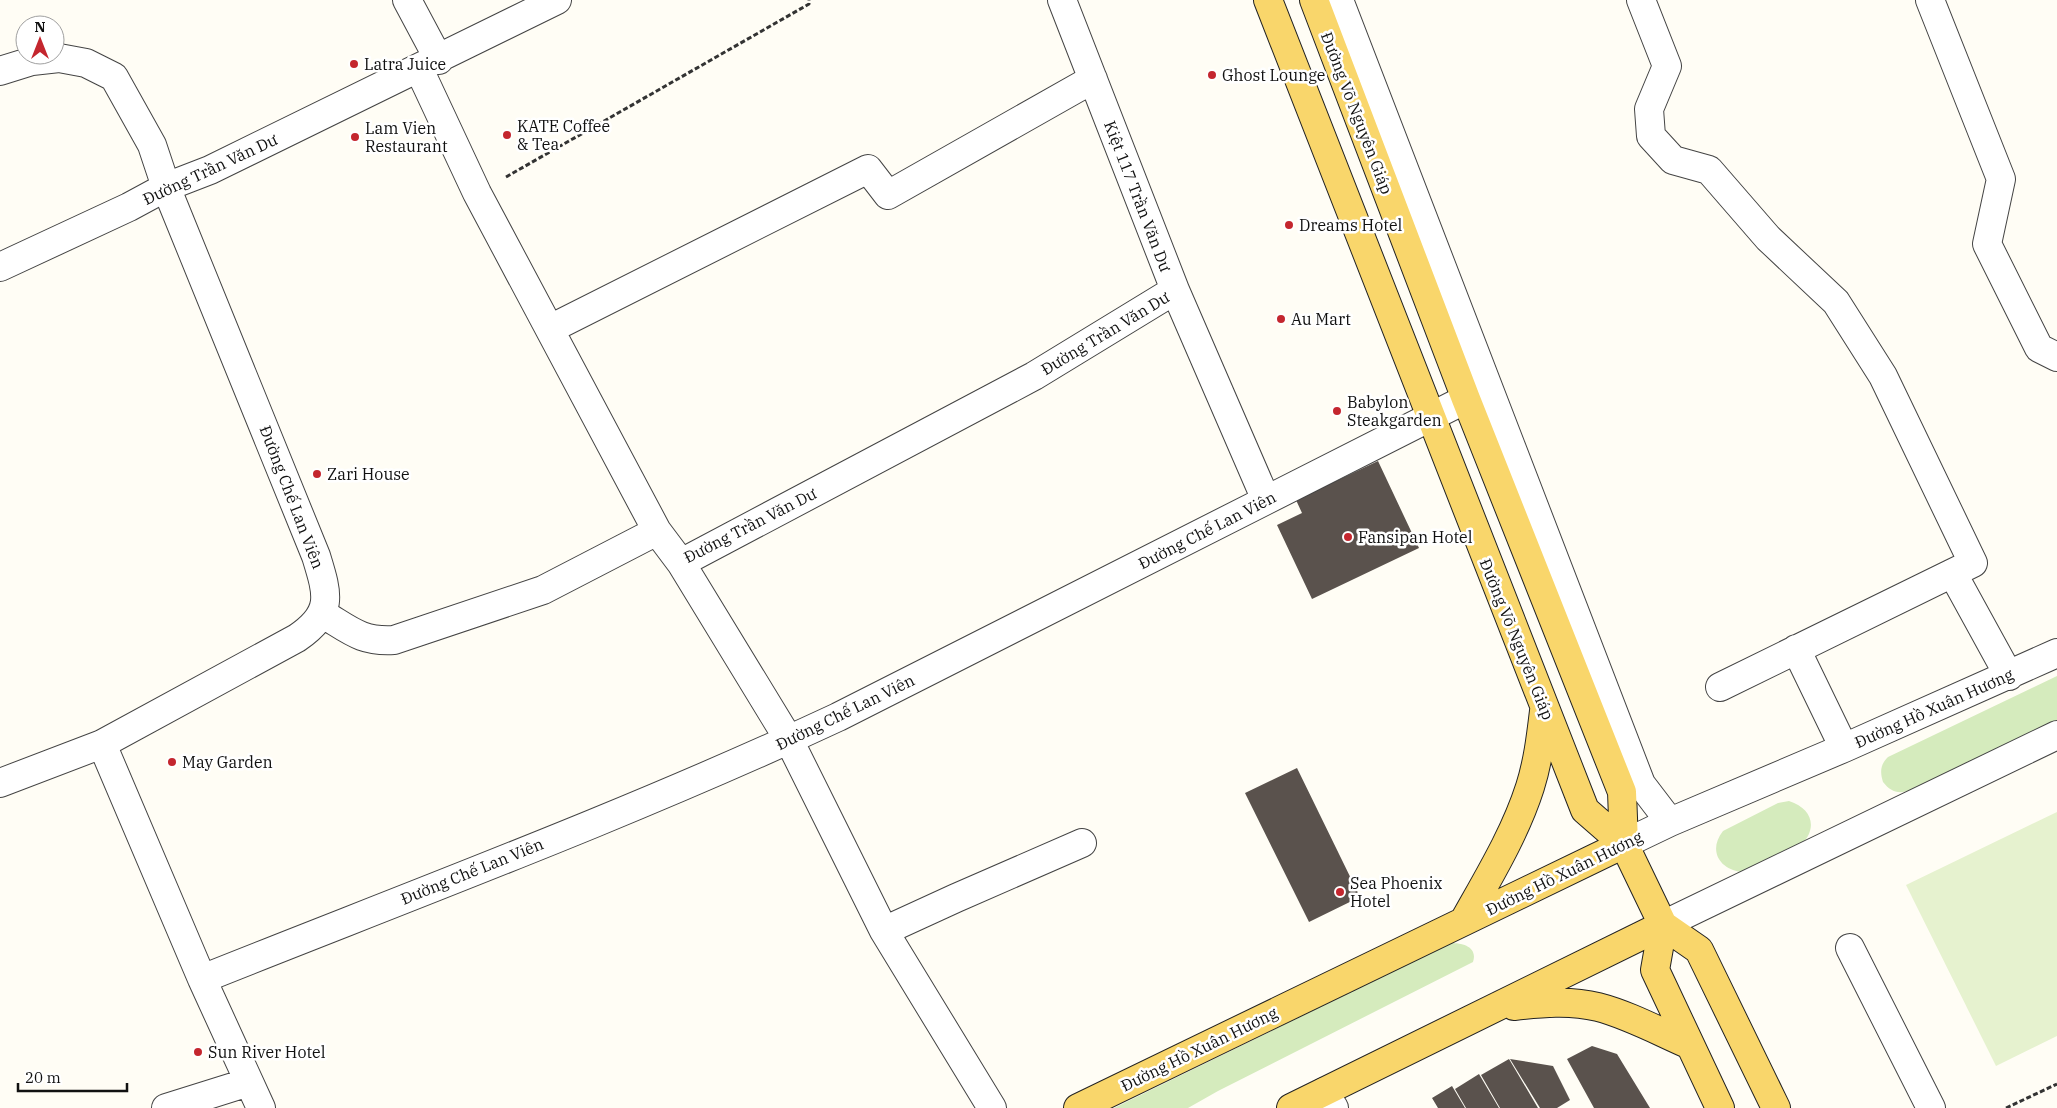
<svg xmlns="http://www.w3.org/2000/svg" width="2057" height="1108" font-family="'IBM Plex Serif',serif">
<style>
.green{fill:#d5ebbd}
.pitch{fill:#e6f2cf}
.building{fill:#5a524d}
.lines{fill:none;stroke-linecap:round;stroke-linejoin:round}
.minor-casing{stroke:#444;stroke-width:30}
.major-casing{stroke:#222;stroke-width:30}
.path{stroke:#333;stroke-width:3;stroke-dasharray:5 2.5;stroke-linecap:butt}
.minor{stroke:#fff;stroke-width:28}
.major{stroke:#f9d66b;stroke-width:28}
.poi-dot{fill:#c4262e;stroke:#fff;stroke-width:2}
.labels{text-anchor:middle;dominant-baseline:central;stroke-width:5;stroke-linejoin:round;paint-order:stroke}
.poi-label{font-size:16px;fill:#111;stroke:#fff;text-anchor:start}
.street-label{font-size:16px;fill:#111;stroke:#fff}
</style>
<rect width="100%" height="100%" fill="#fffdf5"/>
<path class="green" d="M 2057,676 L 2057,720 L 1908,791 C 1897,794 1890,791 1883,782 C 1880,772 1880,765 1888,757 Z
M 1789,801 C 1814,809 1818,830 1799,847 L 1741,872 C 1719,869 1708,850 1723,831 L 1778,803 Z
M 1451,943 C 1463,943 1478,947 1473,962 L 1218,1091 L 1188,1108 L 1114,1108 Z"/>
<path class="pitch" d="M 2057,812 L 2057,1036 L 1996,1066 L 1906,885 Z"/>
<path class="building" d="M 1378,461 L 1419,548 L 1312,599 L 1277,525 L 1302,513 L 1296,500 Z
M 1297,768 L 1360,897 L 1309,922 L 1245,793 Z
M 1592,1046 L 1617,1054 L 1650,1108 L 1594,1108 L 1567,1059 Z
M 1509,1059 L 1538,1108 L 1500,1108 L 1481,1075 Z
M 1510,1059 L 1553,1066 L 1570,1100 L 1557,1108 L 1540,1108 Z
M 1479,1074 L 1499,1108 L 1466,1108 L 1455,1089 Z
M 1452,1086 L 1465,1108 L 1438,1108 L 1432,1098 Z"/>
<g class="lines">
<defs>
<path id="minor" d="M 407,0 L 439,60
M 1062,0 L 1175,290 L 1266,500
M 1339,0 L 1641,784 L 1670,822
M 1641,0 L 1667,66 L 1649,109 L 1651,136 L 1673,160 L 1709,170 L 1768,238 L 1836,302 L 1883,376 L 1973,563 L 1720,687
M 1930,0 L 2001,179 L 1987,244 L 2039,348 L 2057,357
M 419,69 L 477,193 L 657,531 L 681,563 L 789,740 L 884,931 L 956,898 L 1082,843
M 0,71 L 32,61 L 59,58 L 86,63 L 114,77 L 152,145 L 166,187 L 316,556 C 328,595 334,613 297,638 L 102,744 L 0,783
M 0,267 L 129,207 L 166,187 L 210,170 L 557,0
M 550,329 L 868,169 L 888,195 L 1093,79
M 681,563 L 1034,376 L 1175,290
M 1953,574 L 2009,676
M 323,614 C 350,630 361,642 394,640 L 543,590 L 657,531
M 1796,649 L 1844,748
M 102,744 L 202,979 L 261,1108
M 1624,844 L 1670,822 L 1844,748 L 2057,653
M 1663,925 L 2057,735
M 884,931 L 992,1108
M 1850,948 L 1931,1108
M 202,979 C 415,894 630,814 838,717 L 1466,399
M 1324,1092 L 1334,1108
M 166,1108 L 249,1082"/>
<path id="major" d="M 1268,0 L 1585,810 L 1624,844
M 1314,0 L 1466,399 L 1622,792 L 1624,844 L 1663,925 L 1699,950 L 1776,1108
M 1464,921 C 1488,878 1515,834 1530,787 C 1538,762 1541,736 1544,711
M 1663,925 L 1655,970 L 1720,1108
M 1514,1006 C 1541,1003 1570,1000 1598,1007 C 1629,1015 1660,1032 1690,1045
M 1078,1108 L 1624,844
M 1291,1108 L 1663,925"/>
</defs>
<use href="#minor" class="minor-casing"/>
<use href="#major" class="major-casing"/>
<path class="path" d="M 506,177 L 809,4 L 809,0
M 2006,1108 L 2057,1084"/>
<use href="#minor" class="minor"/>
<use href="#major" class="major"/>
</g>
<g class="poi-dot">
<circle cx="354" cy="64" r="5"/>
<circle cx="1212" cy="75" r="5"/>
<circle cx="507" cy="135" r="5"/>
<circle cx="355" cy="137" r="5"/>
<circle cx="1289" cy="225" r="5"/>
<circle cx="1281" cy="319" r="5"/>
<circle cx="1337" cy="411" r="5"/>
<circle cx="317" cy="474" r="5"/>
<circle cx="1348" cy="537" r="5"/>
<circle cx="172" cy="762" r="5"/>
<circle cx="1340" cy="892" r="5"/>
<circle cx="198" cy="1052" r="5"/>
</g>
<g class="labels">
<g class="poi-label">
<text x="364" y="64">Latra Juice</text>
<text x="1222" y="75">Ghost Lounge</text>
<text x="517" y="126">KATE Coffee<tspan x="517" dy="18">&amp; Tea</tspan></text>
<text x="365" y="128">Lam Vien<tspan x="365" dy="18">Restaurant</tspan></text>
<text x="1299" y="225">Dreams Hotel</text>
<text x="1291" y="319">Au Mart</text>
<text x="1347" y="402">Babylon<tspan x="1347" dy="18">Steakgarden</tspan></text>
<text x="327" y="474">Zari House</text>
<text x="1358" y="537">Fansipan Hotel</text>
<text x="182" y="762">May Garden</text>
<text x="1350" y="883">Sea Phoenix<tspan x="1350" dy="18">Hotel</tspan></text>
<text x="208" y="1052">Sun River Hotel</text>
</g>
<g class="street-label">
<text transform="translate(1357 113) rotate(69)">Đường Võ Nguyên Giáp</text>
<text transform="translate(210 169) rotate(-25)">Đường Trần Văn Dư</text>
<text transform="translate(1138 196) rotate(69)">Kiệt 117 Trần Văn Dư</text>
<text transform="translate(1105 333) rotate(-31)">Đường Trần Văn Dư</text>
<text transform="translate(292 497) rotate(69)">Đường Chế Lan Viên</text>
<text transform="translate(750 525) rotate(-27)">Đường Trần Văn Dư</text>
<text transform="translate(1207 530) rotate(-27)">Đường Chế Lan Viên</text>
<text transform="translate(1517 639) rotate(68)">Đường Võ Nguyên Giáp</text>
<text transform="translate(1934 708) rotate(-24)">Đường Hồ Xuân Hương</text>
<text transform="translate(845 712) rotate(-26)">Đường Chế Lan Viên</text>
<text transform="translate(472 871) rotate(-22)">Đường Chế Lan Viên</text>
<text transform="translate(1564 873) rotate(-26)">Đường Hồ Xuân Hương</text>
<text transform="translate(1199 1049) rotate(-26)">Đường Hồ Xuân Hương</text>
</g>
</g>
<g transform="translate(40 40)"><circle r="24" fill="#ffffff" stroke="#a0a0a0"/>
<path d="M0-4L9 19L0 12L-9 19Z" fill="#c4262e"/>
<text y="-8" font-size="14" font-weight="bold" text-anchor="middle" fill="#111111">N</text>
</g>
<path d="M18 1083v8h109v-8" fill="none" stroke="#111111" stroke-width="2.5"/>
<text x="25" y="1083" font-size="15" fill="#111111" stroke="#ffffff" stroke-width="4" paint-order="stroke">20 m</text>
</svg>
